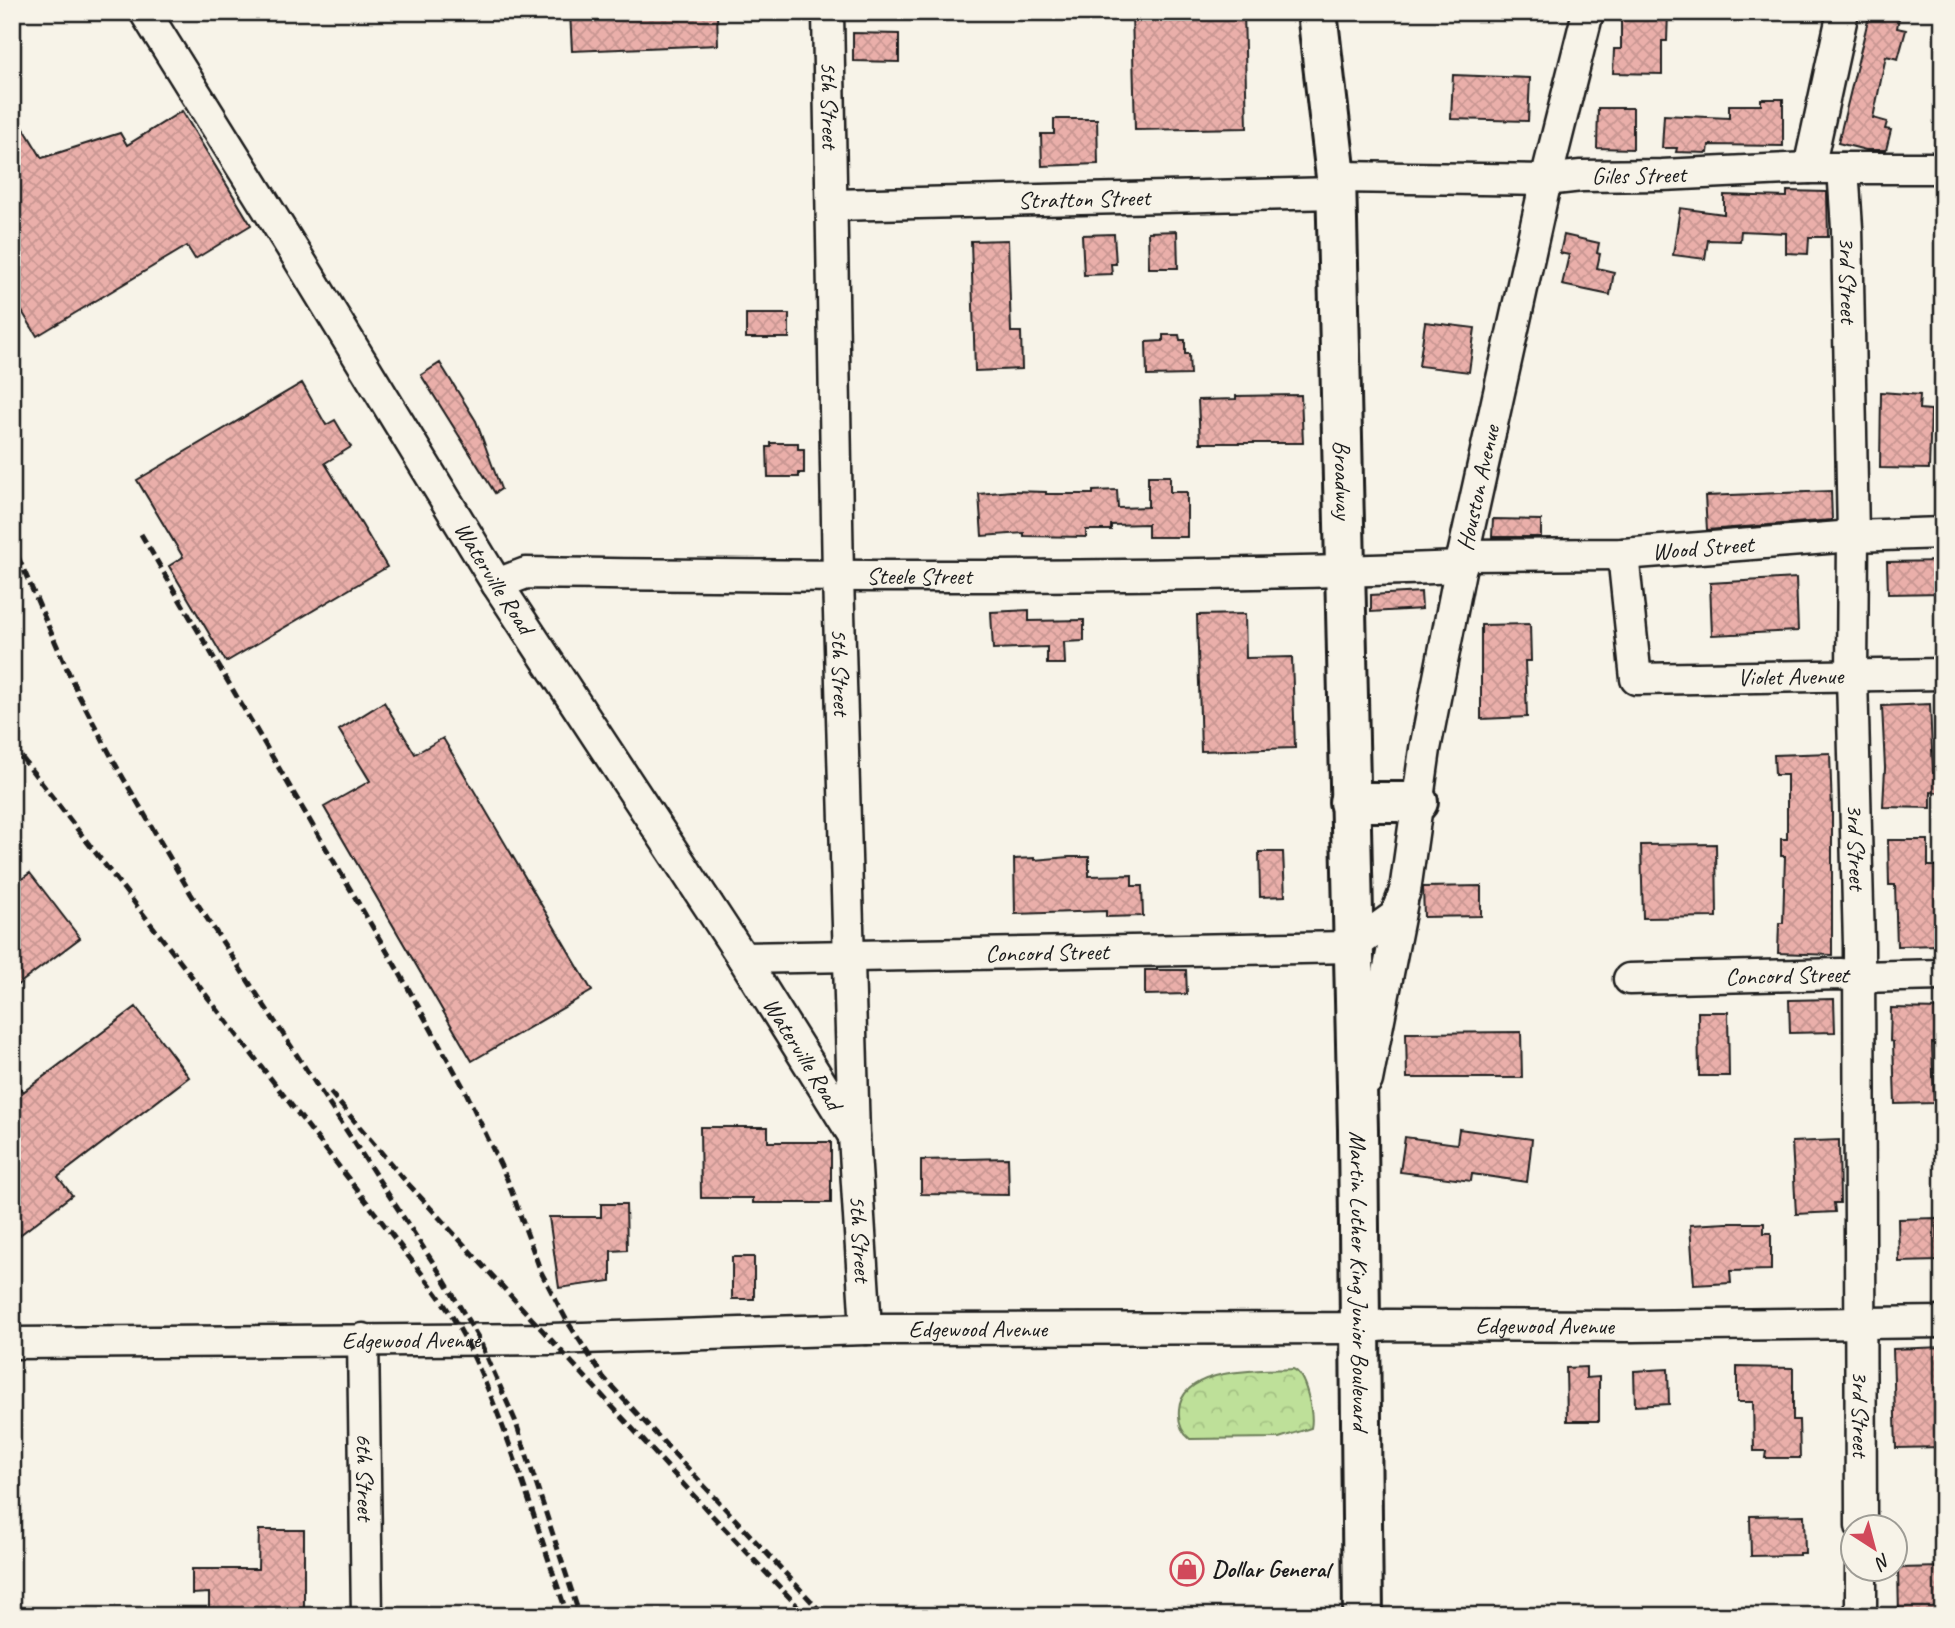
<svg xmlns="http://www.w3.org/2000/svg" width="1955" height="1628" font-family="Caveat,sans-serif">
<style>
.forest{fill:url(#forest-crowns);stroke:#6d7e5a;stroke-width:2}
.building{fill:url(#building-cross-hatch);stroke:#1c1c1c;stroke-width:2}
.lines{fill:none;stroke-linecap:round;stroke-linejoin:round}
.minor-casing{stroke:#1c1c1c;stroke-width:35}
.major-casing{stroke:#1c1c1c;stroke-width:44}
.minor{stroke:#f7f3e8;stroke-width:30}
.major{stroke:#f7f3e8;stroke-width:38}
.rail{stroke:#1c1c1c;stroke-width:5;stroke-dasharray:10 5;stroke-linecap:butt}
.labels{text-anchor:middle;dominant-baseline:central;stroke-width:6;stroke-linejoin:round;paint-order:stroke}
.street-label{font-size:24px;fill:#1c1c1c;stroke:#f7f3e8}
.poi-label{font-size:24px;font-weight:bold;fill:#1c1c1c;stroke:#f7f3e8;text-anchor:start}
</style>
<defs>
<pattern id="forest-crowns" width="20" height="18" patternUnits="userSpaceOnUse" patternTransform="scale(1.75)"><rect width="20" height="18" fill="#bee099"/><path d="M2 6a3 3 0 1 1 6 0M12 15a3 3 0 1 1 6 0" fill="none" stroke="#a3c083"/></pattern>
<pattern id="building-cross-hatch" width="8" height="8" patternUnits="userSpaceOnUse" patternTransform="scale(1.75)"><rect width="8" height="8" fill="#eaafaa"/><path d="M0 0l8 8M0 8l8-8" fill="none" stroke="#c89692"/></pattern>
</defs>
<rect width="100%" height="100%" fill="#f7f3e8"/>
<filter id="ink" filterUnits="userSpaceOnUse"><feTurbulence type="fractalNoise" baseFrequency=".0143" numOctaves="2"/><feDisplacementMap in="SourceGraphic" scale="14" xChannelSelector="R" yChannelSelector="G"/><feConvolveMatrix kernelMatrix="1 2 1 2 8 2 1 2 1" color-interpolation-filters="sRGB"/></filter>
<g filter="url(#ink)">
<path class="forest" d="M 1293,1369 C 1306,1374 1314,1415 1311,1428 L 1279,1438 L 1190,1439 C 1181,1432 1178,1422 1179,1410 C 1182,1366 1261,1371 1293,1369 Z"/>
<path class="building" d="M 570,12 L 717,12 L 718,45 L 572,51 Z
M 1132,12 L 1244,12 L 1247,128 L 1135,130 Z
M 1621,12 L 1668,12 L 1667,41 L 1662,41 L 1662,74 L 1613,73 L 1614,49 L 1621,49 Z
M 1870,12 L 1900,12 L 1897,28 L 1906,30 L 1898,59 L 1886,56 L 1873,118 L 1887,122 L 1885,129 L 1891,130 L 1886,150 L 1866,150 L 1838,143 Z
M 853,33 L 899,34 L 899,62 L 853,61 Z
M 1453,75 L 1530,78 L 1528,121 L 1451,119 Z
M 1761,99 L 1783,99 L 1783,146 L 1709,145 L 1708,153 L 1676,152 L 1677,148 L 1662,148 L 1664,115 L 1729,118 L 1729,105 L 1761,105 Z
M 1598,108 L 1633,108 L 1633,149 L 1597,148 Z
M 12,109 L 42,158 L 120,133 L 127,145 L 182,111 L 251,225 L 195,259 L 187,246 L 37,336 L 12,295 Z
M 1054,119 L 1097,119 L 1098,164 L 1042,166 L 1041,134 L 1054,134 Z
M 1787,191 L 1827,192 L 1828,237 L 1809,237 L 1808,254 L 1786,253 L 1786,233 L 1741,231 L 1740,241 L 1708,240 L 1705,259 L 1673,255 L 1680,208 L 1724,214 L 1724,195 L 1787,197 Z
M 1177,231 L 1178,268 L 1149,268 L 1148,232 Z
M 1114,234 L 1116,264 L 1111,264 L 1112,274 L 1084,275 L 1082,235 Z
M 1564,235 L 1599,243 L 1597,253 L 1600,254 L 1597,268 L 1614,272 L 1610,295 L 1562,285 L 1569,255 L 1560,253 Z
M 1008,240 L 1011,332 L 1021,332 L 1022,369 L 975,371 L 971,241 Z
M 746,314 L 789,314 L 789,338 L 746,338 Z
M 1425,322 L 1475,328 L 1469,372 L 1419,366 Z
M 1163,335 L 1179,335 L 1180,340 L 1185,340 L 1185,354 L 1189,354 L 1190,375 L 1147,376 L 1146,342 L 1163,341 Z
M 440,363 L 476,421 L 501,489 L 495,493 L 421,375 Z
M 302,383 L 326,425 L 335,420 L 351,447 L 325,463 L 387,567 L 226,662 L 169,566 L 183,557 L 137,480 Z
M 1881,392 L 1920,395 L 1919,409 L 1931,410 L 1929,469 L 1880,468 Z
M 1301,395 L 1303,443 L 1200,443 L 1198,400 L 1236,399 L 1236,396 Z
M 771,443 L 798,443 L 798,449 L 804,449 L 804,473 L 799,473 L 799,477 L 768,477 L 767,447 L 771,447 Z
M 1148,476 L 1170,476 L 1170,492 L 1187,492 L 1187,537 L 1148,537 L 1148,524 L 1111,525 L 1111,530 L 1086,530 L 1086,537 L 1024,536 L 1024,533 L 982,536 L 979,494 L 1012,491 L 1046,492 L 1046,494 L 1093,494 L 1093,491 L 1117,490 L 1118,508 L 1148,507 Z
M 1831,491 L 1832,520 L 1707,530 L 1705,496 Z
M 1493,519 L 1541,520 L 1541,537 L 1492,537 Z
M 1943,561 L 1943,593 L 1888,594 L 1887,562 Z
M 1796,578 L 1798,631 L 1712,635 L 1710,583 Z
M 1421,592 L 1422,609 L 1371,612 L 1371,595 Z
M 1029,610 L 1029,621 L 1084,620 L 1084,641 L 1064,642 L 1065,664 L 1047,664 L 1047,647 L 993,649 L 991,612 Z
M 1245,614 L 1246,658 L 1292,657 L 1295,748 L 1201,751 L 1197,615 Z
M 1530,624 L 1531,661 L 1525,661 L 1527,717 L 1481,719 L 1481,625 Z
M 384,702 L 415,754 L 443,738 L 592,991 L 472,1061 L 324,807 L 370,781 L 339,730 Z
M 1930,704 L 1933,773 L 1941,773 L 1940,793 L 1931,792 L 1931,808 L 1883,807 L 1885,768 L 1882,706 Z
M 1830,753 L 1832,812 L 1832,955 L 1778,953 L 1779,923 L 1783,923 L 1785,856 L 1781,856 L 1781,839 L 1787,839 L 1787,775 L 1775,775 L 1774,755 Z
M 1888,840 L 1928,840 L 1928,866 L 1941,866 L 1942,945 L 1897,946 L 1895,885 L 1889,885 Z
M 1716,844 L 1717,917 L 1643,918 L 1641,845 Z
M 1259,852 L 1283,852 L 1285,896 L 1260,897 Z
M 1069,857 L 1089,857 L 1089,876 L 1132,875 L 1132,886 L 1142,886 L 1143,916 L 1106,917 L 1106,911 L 1015,914 L 1014,859 L 1034,858 L 1034,860 Z
M 30,873 L 80,938 L 12,989 L 12,886 Z
M 1481,886 L 1481,916 L 1424,917 L 1423,887 Z
M 1145,970 L 1186,970 L 1187,994 L 1145,995 Z
M 1834,999 L 1835,1032 L 1790,1033 L 1789,1000 Z
M 136,1007 L 189,1077 L 58,1177 L 72,1195 L 12,1241 L 12,1078 L 23,1092 Z
M 1891,1008 L 1943,1009 L 1943,1043 L 1932,1043 L 1934,1103 L 1895,1104 L 1893,1042 L 1890,1041 Z
M 1698,1012 L 1728,1012 L 1729,1076 L 1699,1076 Z
M 1521,1032 L 1522,1078 L 1407,1078 L 1406,1033 Z
M 700,1127 L 768,1127 L 768,1142 L 831,1142 L 831,1203 L 753,1203 L 753,1198 L 701,1198 Z
M 1459,1129 L 1532,1139 L 1527,1182 L 1472,1174 L 1471,1181 L 1400,1172 L 1405,1137 L 1457,1144 Z
M 1839,1140 L 1840,1203 L 1834,1203 L 1835,1212 L 1796,1214 L 1792,1142 Z
M 1008,1158 L 1009,1195 L 921,1194 L 921,1160 Z
M 601,1204 L 626,1204 L 627,1250 L 611,1251 L 611,1281 L 559,1288 L 549,1217 L 601,1217 Z
M 1937,1218 L 1938,1261 L 1899,1262 L 1898,1219 Z
M 1727,1223 L 1764,1223 L 1764,1233 L 1771,1233 L 1771,1270 L 1730,1271 L 1731,1283 L 1694,1285 L 1690,1225 Z
M 732,1257 L 754,1257 L 754,1299 L 732,1299 Z
M 1943,1347 L 1943,1447 L 1896,1448 L 1893,1349 Z
M 1586,1367 L 1586,1378 L 1599,1377 L 1599,1421 L 1567,1421 L 1566,1368 Z
M 1737,1367 L 1793,1368 L 1793,1420 L 1799,1420 L 1800,1458 L 1765,1458 L 1766,1451 L 1754,1451 L 1753,1402 L 1737,1402 Z
M 1668,1369 L 1669,1404 L 1635,1406 L 1634,1371 Z
M 1804,1515 L 1805,1553 L 1799,1553 L 1799,1555 L 1751,1556 L 1750,1516 Z
M 259,1530 L 304,1530 L 304,1616 L 209,1616 L 209,1593 L 192,1594 L 192,1569 L 258,1569 Z
M 1943,1567 L 1943,1616 L 1899,1616 L 1898,1568 Z"/>
<g class="lines">
<defs>
<g id="minor">
<path id="s1" d="M 145,12 L 297,256 L 497,584 L 743,958 L 854,1136"/>
<path id="s2" d="M 828,12 L 838,577 L 854,1136 L 866,1329"/>
<path d="M 1809,168 L 1843,12"/>
<path id="s3" d="M 1843,168 L 1847,228 L 1853,536 L 1852,677 L 1859,945 L 1861,1526"/>
<path id="s4" d="M 1336,177 L 1546,180 L 1581,176 L 1662,175 L 1809,168 L 1943,168"/>
<path id="s5" d="M 832,205 L 1336,193"/>
<path id="s6" d="M 1623,554 L 1636,679 L 1943,674"/>
<path id="s7" d="M 1463,555 L 1623,554 L 1853,536 L 1943,533"/>
<path id="s8" d="M 497,584 L 526,573 C 838,577 1150,579 1461,567"/>
<path id="s9" d="M 743,958 L 1352,947 L 1395,916 L 1405,891 L 1425,749 L 1463,555 L 1546,180 L 1588,12"/>
<path id="s10" d="M 1629,979 L 1841,974 L 1858,977 L 1943,975"/>
<path d="M 1367,1080 L 1402,902"/>
<path id="s11" d="M 363,1339 L 367,1616"/>
<path id="s12" d="M 12,1343 L 551,1339 L 866,1329 L 1358,1328 L 1388,1325 L 1632,1326 L 1943,1322"/>
<path d="M 1861,1568 L 1861,1616"/>
</g>
<g id="major">
<path id="s13" d="M 1317,12 L 1336,177 L 1358,1130 L 1363,1616"/>
<path d="M 1349,802 L 1418,802"/>
</g>
</defs>
<use href="#minor" class="minor-casing"/>
<use href="#major" class="major-casing"/>
<use href="#minor" class="minor"/>
<use href="#major" class="major"/>
<path class="rail" d="M 141,534 L 399,972 L 464,1088 L 507,1179 L 541,1272 L 567,1321 L 604,1378 L 825,1616
M 12,543 L 78,694 L 118,769 L 191,894 L 440,1273 L 479,1339 L 515,1420 L 580,1616
M 12,745 L 389,1231 C 415,1266 446,1301 466,1341 C 509,1428 535,1524 568,1616
M 330,1092 L 402,1177 L 707,1510 L 807,1616"/>
</g>
</g>
<defs>
<symbol id="shop-ring" viewBox="-11 -11 22 22"><circle r="9.5" fill="#f7f3e8" stroke="#d1495b" stroke-width="1.5"/><path d="M-5-2.5h2.3a2.7 3.5 0 0 1 5.4 0H5L5.5 6h-11ZM-1.5-2.5h3a1.5 2.3 0 0 0-3 0Z" fill="#d1495b"/></symbol>
</defs>
<g fill-rule="evenodd">
<use href="#shop-ring" x="1168" y="1550" width="38" height="38"/>
</g>
<g class="labels">
<g class="street-label">
<text stroke="none"><textPath href="#s2" startOffset="93">5th Street</textPath></text>
<text stroke="none"><textPath href="#s4" startOffset="303">Giles Street</textPath></text>
<text stroke="none"><textPath href="#s5" startOffset="252">Stratton Street</textPath></text>
<text stroke="none"><textPath href="#s3" startOffset="112">3rd Street</textPath></text>
<text stroke="none"><textPath href="#s13" startOffset="469">Broadway</textPath></text>
<text stroke="none"><textPath href="#s9" startOffset="1099">Houston Avenue</textPath></text>
<text stroke="none"><textPath href="#s7" startOffset="240">Wood Street</textPath></text>
<text stroke="none"><textPath href="#s8" startOffset="424">Steele Street</textPath></text>
<text stroke="none"><textPath href="#s1" startOffset="665">Waterville Road</textPath></text>
<text stroke="none"><textPath href="#s2" startOffset="660">5th Street</textPath></text>
<text stroke="none"><textPath href="#s6" startOffset="280">Violet Avenue</textPath></text>
<text stroke="none"><textPath href="#s3" startOffset="679">3rd Street</textPath></text>
<text stroke="none"><textPath href="#s9" startOffset="304">Concord Street</textPath></text>
<text stroke="none"><textPath href="#s10" startOffset="158">Concord Street</textPath></text>
<text stroke="none"><textPath href="#s1" startOffset="1232">Waterville Road</textPath></text>
<text stroke="none"><textPath href="#s2" startOffset="1227">5th Street</textPath></text>
<text stroke="none"><textPath href="#s13" startOffset="1270">Martin Luther King Junior Boulevard</textPath></text>
<text stroke="none"><textPath href="#s12" startOffset="1533">Edgewood Avenue</textPath></text>
<text stroke="none"><textPath href="#s12" startOffset="966">Edgewood Avenue</textPath></text>
<text stroke="none"><textPath href="#s12" startOffset="399">Edgewood Avenue</textPath></text>
<text stroke="none"><textPath href="#s3" startOffset="1246">3rd Street</textPath></text>
<text stroke="none"><textPath href="#s11" startOffset="138">6th Street</textPath></text>
</g>
<g class="poi-label">
<text x="1212" y="1569">Dollar General</text>
</g>
</g>
<rect width="1955" height="1628" fill="none" stroke="#f7f3e8" stroke-width="42"/>
<rect x="21" y="21" width="1913" height="1586" fill="none" stroke="#1c1c1c" stroke-width="2.5" filter="url(#ink)"/>
<g transform="translate(1874 1548) rotate(144)"><circle r="33" fill="#f7f3e8" stroke="#9f9d96" stroke-width="2"/>
<path d="M0-5L12 26L0 18L-12 26Z" fill="#d1495b"/>
<text y="-10" font-size="19" font-weight="bold" text-anchor="middle" fill="#1c1c1c">N</text>
</g>
</svg>
